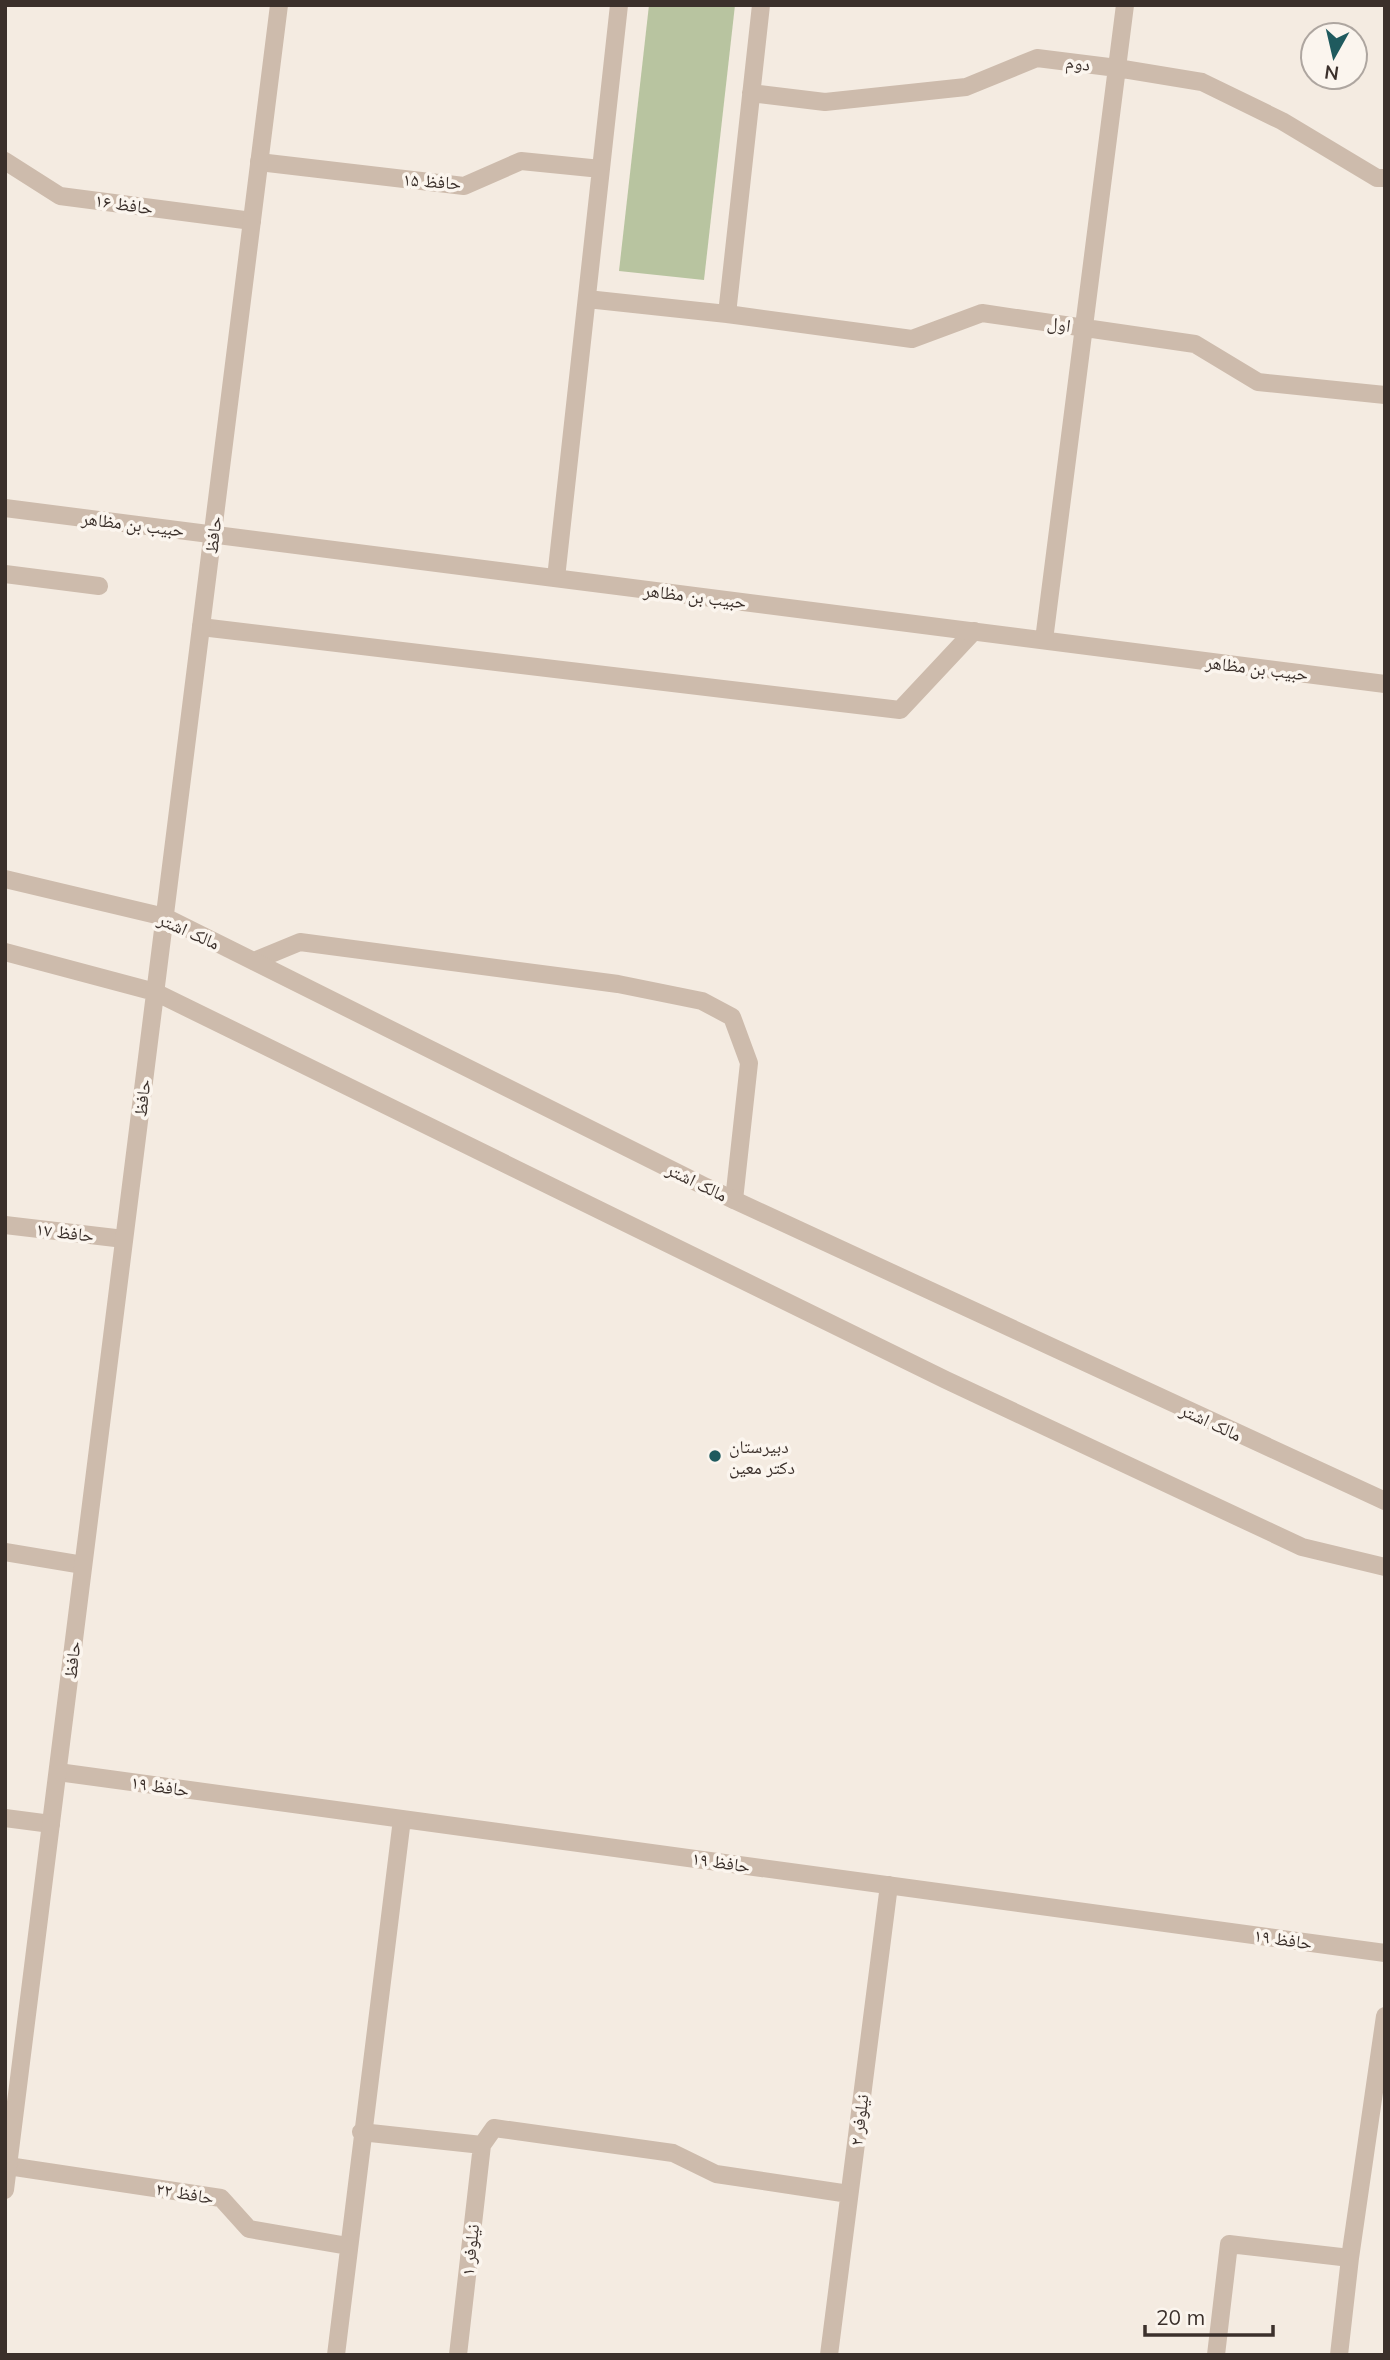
<svg xmlns="http://www.w3.org/2000/svg" width="1390" height="2360" font-family="Mulish,'Noto Naskh Arabic',sans-serif">
<style>
.green{fill:#b8c4a0}
.lines{fill:none;stroke-linecap:round;stroke-linejoin:round}
.service{stroke:#cdbbac;stroke-width:18}
.minor{stroke:#cdbbac;stroke-width:18}
.tertiary{stroke:#cdbbac;stroke-width:18}
.poi-dot{fill:#1f5a5e;stroke:#fbf5ee;stroke-width:2.5}
.labels{text-anchor:middle;dominant-baseline:central;stroke-width:7;stroke-linejoin:round;paint-order:stroke}
.street-label{font-size:18px;fill:#3b302b;stroke:#fbf5ee}
.poi-label{font-size:18px;fill:#3b302b;stroke:#fbf5ee;text-anchor:start}
</style>
<rect width="100%" height="100%" fill="#f4ebe1"/>
<path class="green" d="M 649,5 L 735,5 L 704,280 L 619,271 Z"/>
<g class="lines">
<path class="service" d="M 5,574 L 99,586
M 201,627 L 900,710 L 974,631
M 254,961 L 300,942 L 618,984 L 702,1001 L 732,1017 L 749,1063 L 734,1200"/>
<path class="minor" d="M 751,93 L 825,102 L 966,87 L 1037,58 L 1117,68 L 1202,82 L 1282,121 L 1377,178 L 1385,178
M 5,161 L 60,196 L 252,221
M 259,162 L 464,186 L 521,161 L 601,169
M 587,299 L 727,314 L 761,5
M 727,314 L 912,339 L 982,313 L 1195,344 L 1258,382 L 1385,395
M 5,508 L 1385,684
M 556,578 L 619,5
M 1044,640 L 1125,5
M 5,1225 L 124,1239
M 5,1552 L 83,1565
M 58,1772 L 1385,1953
M 5,1818 L 51,1824
M 361,2132 L 482,2145
M 8,2166 L 221,2198 L 249,2229 L 348,2246
M 1350,2258 L 1385,2016
M 336,2355 L 402,1819
M 458,2355 L 482,2145 L 494,2128 L 673,2153 L 716,2174 L 849,2194
M 829,2355 L 889,1885
M 1216,2355 L 1229,2244 L 1350,2258 L 1339,2355"/>
<path class="tertiary" d="M 5,879 L 165,917 L 706,1187 L 1385,1501
M 5,952 L 155,992 L 946,1380 L 1302,1547 L 1385,1567
M 5,2190 L 279,5"/>
</g>
<circle class="poi-dot" cx="715" cy="1456" r="7"/>
<g class="labels">
<g class="street-label">
<text transform="translate(1078 63) rotate(7)">دوم</text>
<text transform="translate(432 181) rotate(4)">حافظ ۱۵</text>
<text transform="translate(124 204) rotate(8)">حافظ ۱۶</text>
<text transform="translate(1059 324) rotate(8)">اول</text>
<text transform="translate(133 524) rotate(7)">حبیب بن مظاهر</text>
<text transform="translate(213 535) rotate(-83)">حافظ</text>
<text transform="translate(695 596) rotate(7)">حبیب بن مظاهر</text>
<text transform="translate(1257 668) rotate(7)">حبیب بن مظاهر</text>
<text transform="translate(189 931) rotate(24)">مالک اشتر</text>
<text transform="translate(142 1098) rotate(-83)">حافظ</text>
<text transform="translate(697 1182) rotate(26)">مالک اشتر</text>
<text transform="translate(65 1232) rotate(7)">حافظ ۱۷</text>
<text transform="translate(1211 1422) rotate(25)">مالک اشتر</text>
<text transform="translate(72 1660) rotate(-83)">حافظ</text>
<text transform="translate(160 1786) rotate(8)">حافظ ۱۹</text>
<text transform="translate(721 1862) rotate(8)">حافظ ۱۹</text>
<text transform="translate(1283 1939) rotate(8)">حافظ ۱۹</text>
<text transform="translate(859 2120) rotate(-83)">نیلوفر ۲</text>
<text transform="translate(185 2193) rotate(9)">حافظ ۲۲</text>
<text transform="translate(470 2250) rotate(-84)">نیلوفر ۱</text>
</g>
<g class="poi-label">
<text x="729" y="1446">دبیرستان<tspan x="729" dy="21">دکتر معین</tspan></text>
</g>
</g>
<rect width="1390" height="2360" fill="none" stroke="#3b302b" stroke-width="14"/>
<g transform="translate(1334 56) rotate(188)"><circle r="33" fill="#fbf5ee" stroke="#aea6a0" stroke-width="2"/>
<path d="M0-5L12 26L0 18L-12 26Z" fill="#1f5a5e"/>
<text y="-10" font-size="19" font-weight="bold" text-anchor="middle" fill="#3b302b">N</text>
</g>
<path d="M1145 2325v10h128v-10" fill="none" stroke="#3b302b" stroke-width="3.5"/>
<text x="1156" y="2325" font-size="21" fill="#3b302b" stroke="#fbf5ee" stroke-width="5" paint-order="stroke">20 m</text>
</svg>
